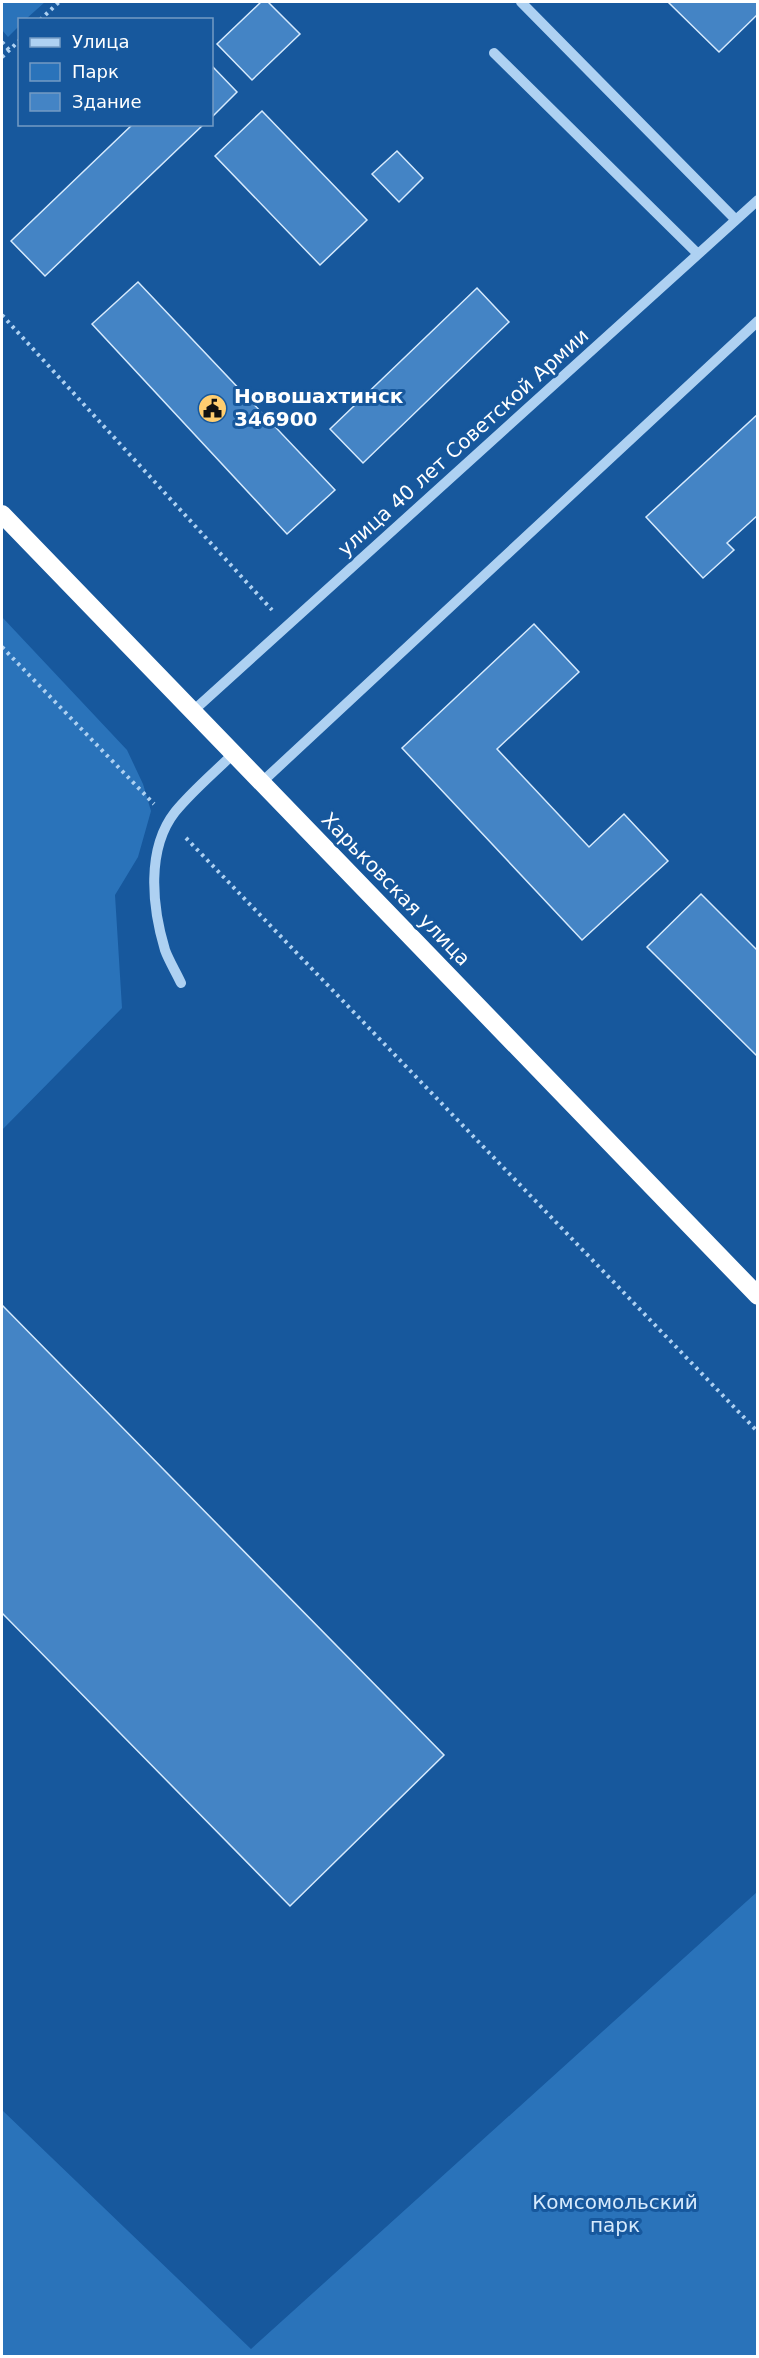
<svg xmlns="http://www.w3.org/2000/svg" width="759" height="2358" font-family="'DejaVu Sans',sans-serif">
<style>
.green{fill:#2a73ba}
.building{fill:#4484c5;stroke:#d6eafd;stroke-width:1.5}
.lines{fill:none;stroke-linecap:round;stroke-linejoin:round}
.path{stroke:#aed1f2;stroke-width:4;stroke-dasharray:3 4.5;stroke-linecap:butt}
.minor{stroke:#aed1f2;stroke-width:10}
.highway{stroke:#fff;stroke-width:18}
.labels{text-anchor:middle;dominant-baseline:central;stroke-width:6;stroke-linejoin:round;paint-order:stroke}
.poi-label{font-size:20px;font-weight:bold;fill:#fff;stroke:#17589d;text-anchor:start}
.street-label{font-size:20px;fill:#fff;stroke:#17589d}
.park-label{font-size:20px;fill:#d6eafd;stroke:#17589d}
</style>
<rect width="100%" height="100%" fill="#17589d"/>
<path class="green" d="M 2,2 L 45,2 L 26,19 L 20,20 L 19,26 L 8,37 L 2,30 Z
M 2,617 L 127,750 L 143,784 L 151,811 L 138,857 L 115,895 L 122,1008 L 2,1130 Z
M 757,1892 L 757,2356 L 2,2356 L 2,2110 L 251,2349 Z"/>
<path class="building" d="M 261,2 L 268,2 L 300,34 L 252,80 L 217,44 Z
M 668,2 L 758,2 L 758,14 L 719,52 Z
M 212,66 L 237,92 L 212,117 Z
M 262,111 L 367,220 L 320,265 L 215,156 Z
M 133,124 L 204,124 L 45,276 L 11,241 Z
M 397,151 L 423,178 L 399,202 L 372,174 Z
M 138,282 L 335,490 L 287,534 L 92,324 Z
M 477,288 L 509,322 L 363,463 L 330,429 Z
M 758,414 L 758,515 L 727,543 L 734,550 L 703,578 L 646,517 Z
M 534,624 L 579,672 L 497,749 L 589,847 L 624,814 L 668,861 L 582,940 L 402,748 Z
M 701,894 L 758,951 L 758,1057 L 647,947 Z
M 2,1305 L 444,1755 L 290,1906 L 2,1613 Z"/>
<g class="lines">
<path class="path" d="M 40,20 L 59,2
M 2,42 L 9,50
M 2,57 L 20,40
M 2,315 L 272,610
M 2,647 L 154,804
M 186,838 L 758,1432"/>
<path class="minor" d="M 521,2 L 736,220
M 494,53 L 698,254
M 193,711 L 758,200
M 262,782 L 758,321
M 181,983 C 176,972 169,961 165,950 C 152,907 146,849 175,812 C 192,791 215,772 234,753"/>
<path class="highway" d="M 2,514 L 758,1296"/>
</g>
<defs>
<symbol id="civic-disc" viewBox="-11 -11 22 22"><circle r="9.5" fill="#ffce70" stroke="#17589d"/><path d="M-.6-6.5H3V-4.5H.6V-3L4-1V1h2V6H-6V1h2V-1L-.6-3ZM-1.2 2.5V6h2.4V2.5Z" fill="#111"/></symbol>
</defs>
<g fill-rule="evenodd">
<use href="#civic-disc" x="196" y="392" width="33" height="33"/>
</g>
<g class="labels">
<g class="poi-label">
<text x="234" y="396">Новошахтинск<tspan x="234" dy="23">346900</tspan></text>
</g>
<g class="street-label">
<text transform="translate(463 442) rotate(-42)">улица 40 лет Советской Армии</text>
<text transform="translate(396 889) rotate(46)">Харьковская улица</text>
</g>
<g class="park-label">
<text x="615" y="2202">Комсомольский<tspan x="615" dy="23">парк</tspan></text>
</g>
</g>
<rect width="759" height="2358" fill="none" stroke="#ffffff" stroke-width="6"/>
<rect x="18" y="18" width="195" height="108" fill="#17589d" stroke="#749bc4" stroke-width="1.5"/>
<rect x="30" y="38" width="30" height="9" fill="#aed1f2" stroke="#749bc4" stroke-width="1.5"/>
<text x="72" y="48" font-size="18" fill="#ffffff">Улица</text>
<rect x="30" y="63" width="30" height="18" fill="#2a73ba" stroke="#749bc4" stroke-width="1.5"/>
<text x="72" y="78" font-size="18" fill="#ffffff">Парк</text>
<rect x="30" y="93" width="30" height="18" fill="#4484c5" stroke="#749bc4" stroke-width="1.5"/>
<text x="72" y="108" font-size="18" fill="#ffffff">Здание</text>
</svg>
